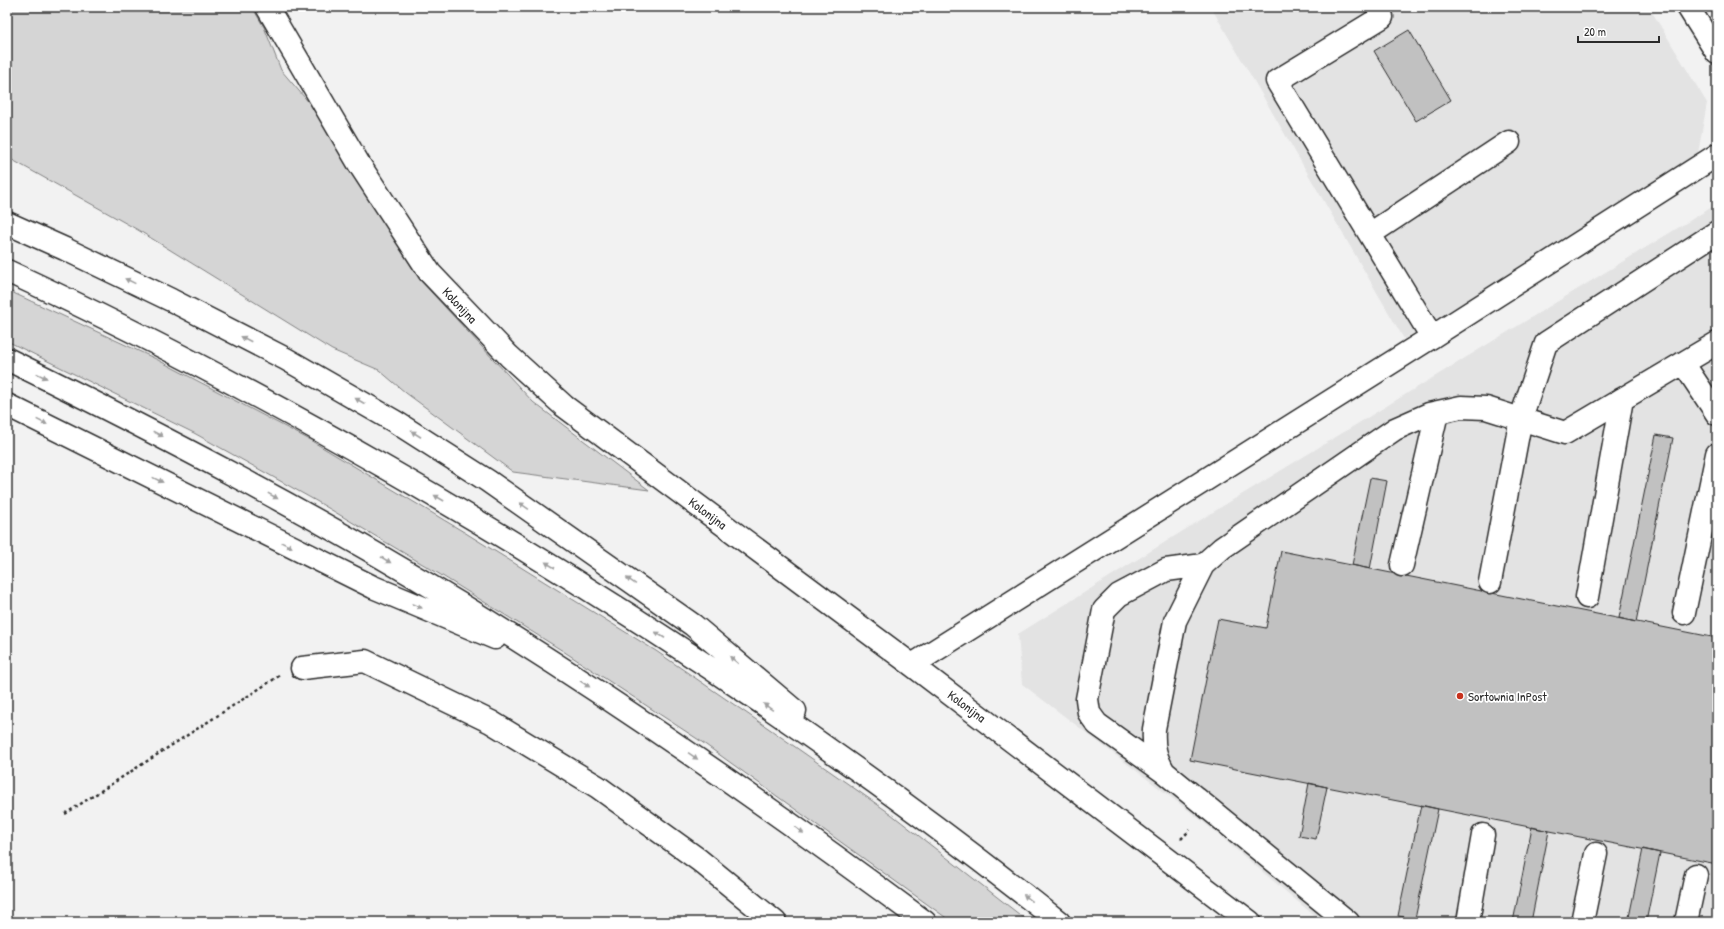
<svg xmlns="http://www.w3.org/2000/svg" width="1724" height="929" font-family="'Patrick Hand',sans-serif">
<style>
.built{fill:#e3e3e3}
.green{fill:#d5d5d5;stroke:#808080}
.building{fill:#c1c1c1;stroke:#2b2b2b}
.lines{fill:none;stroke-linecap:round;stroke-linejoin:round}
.minor-casing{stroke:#2b2b2b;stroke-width:25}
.highway-casing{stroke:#2b2b2b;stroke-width:25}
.path{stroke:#2b2b2b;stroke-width:2.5;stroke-dasharray:3 3;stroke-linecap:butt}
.minor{stroke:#fff;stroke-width:22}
.highway{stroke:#fff;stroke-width:22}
.oneway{fill:#a0a0a0}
.poi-dot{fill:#c8321e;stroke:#fff;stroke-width:1.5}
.labels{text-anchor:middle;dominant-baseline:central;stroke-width:3.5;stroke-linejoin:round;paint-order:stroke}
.street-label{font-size:13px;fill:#2b2b2b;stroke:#fff}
.poi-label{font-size:13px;fill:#2b2b2b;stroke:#fff;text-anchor:start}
</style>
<rect width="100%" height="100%" fill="#f2f2f2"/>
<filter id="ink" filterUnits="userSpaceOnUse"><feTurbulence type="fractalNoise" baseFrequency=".025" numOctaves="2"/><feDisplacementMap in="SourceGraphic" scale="8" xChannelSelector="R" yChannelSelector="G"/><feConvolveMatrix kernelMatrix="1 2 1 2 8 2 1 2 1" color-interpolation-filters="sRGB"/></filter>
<g filter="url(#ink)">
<path class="built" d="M 1211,7 L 1649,7 L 1707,103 L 1697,159 L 1404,339 Z
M 1717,204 L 1717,922 L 1322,922 L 1201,820 L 1022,684 L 1018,634 L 1218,509 Z"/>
<path class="green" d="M 7,7 L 252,7 L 264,27 L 281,70 L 317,112 L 419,279 L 533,402 L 649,490 L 513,472 L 406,393 L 379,370 L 332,350 L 138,230 L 7,157 Z
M 7,290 L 156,359 L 310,440 L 464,532 L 656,651 L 771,730 L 891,814 L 1029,922 L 952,922 L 699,740 L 563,651 L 436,572 L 318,502 L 194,433 L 7,341 Z"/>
<path class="building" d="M 1409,30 L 1451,100 L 1416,121 L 1374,51 Z
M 1656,435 L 1673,438 L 1636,622 L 1619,618 Z
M 1370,478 L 1387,481 L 1370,569 L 1352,565 Z
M 1281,551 L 1717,638 L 1717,864 L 1190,760 L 1218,619 L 1266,628 Z
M 1309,783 L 1327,787 L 1316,839 L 1299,836 Z
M 1421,805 L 1438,809 L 1415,919 L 1398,916 Z
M 1532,827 L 1549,831 L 1531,922 L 1513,922 Z
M 1643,849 L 1660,853 L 1646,922 L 1628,922 Z"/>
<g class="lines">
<defs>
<path id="minor" d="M 267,7 L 359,164 L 430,273 L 509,356 L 564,406 L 912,665 L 1250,922
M 1688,7 L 1717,53
M 1382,17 L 1277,81 L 1432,337
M 1370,234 L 1509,142
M 1683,363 L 1717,414
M 1402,565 L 1437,413
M 1490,582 L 1521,418 L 1546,343 L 1717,232
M 1587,597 L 1622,399
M 1684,613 L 1717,454
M 912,665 L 1432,337 L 1717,155
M 302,668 L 365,661 L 491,722 L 598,787 L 699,860 L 775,922
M 1164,772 L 1097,724 L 1089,713 L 1087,699 L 1104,610 L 1119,595 L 1166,570 L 1203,565
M 1348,922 L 1164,772 C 1155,756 1153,747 1154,729 L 1175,621 L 1203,565 L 1222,548 L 1395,429 L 1429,414 L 1461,407 L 1486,408 L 1565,433 L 1717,343
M 1468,922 L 1483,835
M 1582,922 L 1596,854
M 1686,922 L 1696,875"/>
<path id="highway" d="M 7,223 L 65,249 L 171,300 L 286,359 L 394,421 L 488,481 L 693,625 L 795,711
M 7,271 C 137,331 264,398 388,469 C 622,603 848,754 1059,922
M 7,359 C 161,435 313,514 460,604 C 620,702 774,810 925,922
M 7,405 L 373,587 L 495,638"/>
</defs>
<use href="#minor" class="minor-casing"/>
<use href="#highway" class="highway-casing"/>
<path class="path" d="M 65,814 L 279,676
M 1181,839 L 1190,830"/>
<use href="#minor" class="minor"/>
<use href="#highway" class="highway"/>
</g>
<defs><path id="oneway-solid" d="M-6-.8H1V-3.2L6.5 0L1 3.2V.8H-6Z"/></defs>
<g class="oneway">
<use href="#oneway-solid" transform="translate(130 281) rotate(-154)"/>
<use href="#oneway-solid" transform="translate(246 339) rotate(-153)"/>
<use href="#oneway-solid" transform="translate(42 376) rotate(26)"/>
<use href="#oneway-solid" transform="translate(360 401) rotate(-150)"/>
<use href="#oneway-solid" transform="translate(42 422) rotate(26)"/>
<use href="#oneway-solid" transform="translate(158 434) rotate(27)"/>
<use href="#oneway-solid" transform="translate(416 434) rotate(-147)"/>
<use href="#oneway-solid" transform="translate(158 480) rotate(26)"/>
<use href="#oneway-solid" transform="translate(273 496) rotate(29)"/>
<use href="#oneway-solid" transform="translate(439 498) rotate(-150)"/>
<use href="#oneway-solid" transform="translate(524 506) rotate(-145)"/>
<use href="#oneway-solid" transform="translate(287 545) rotate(26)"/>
<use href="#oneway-solid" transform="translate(386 560) rotate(31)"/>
<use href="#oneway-solid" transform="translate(550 565) rotate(-148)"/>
<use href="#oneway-solid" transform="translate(631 581) rotate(-145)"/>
<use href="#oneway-solid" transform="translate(417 606) rotate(23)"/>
<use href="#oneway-solid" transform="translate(660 635) rotate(-147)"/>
<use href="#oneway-solid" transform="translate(734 660) rotate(-140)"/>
<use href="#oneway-solid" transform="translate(585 684) rotate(33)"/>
<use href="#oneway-solid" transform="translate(768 707) rotate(-145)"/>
<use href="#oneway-solid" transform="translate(693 756) rotate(34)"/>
<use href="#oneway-solid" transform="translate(799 830) rotate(36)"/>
<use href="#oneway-solid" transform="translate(1028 898) rotate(-142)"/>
</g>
</g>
<circle class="poi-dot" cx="1460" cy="696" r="4"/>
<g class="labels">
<g class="street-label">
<text transform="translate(460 305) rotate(47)">Kolonijna</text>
<text transform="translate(708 513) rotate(37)">Kolonijna</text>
<text transform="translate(967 706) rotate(37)">Kolonijna</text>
</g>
<g class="poi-label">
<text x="1468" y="696">Sortownia InPost</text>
</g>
</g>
<rect width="1724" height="929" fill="none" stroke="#fff" stroke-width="24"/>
<rect x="12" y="12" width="1700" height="905" fill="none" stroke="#2b2b2b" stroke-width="1.5" filter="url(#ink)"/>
<path d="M1578 36v6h81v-6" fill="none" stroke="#2b2b2b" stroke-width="2"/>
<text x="1584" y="36" font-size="12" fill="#2b2b2b" stroke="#ffffff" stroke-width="3" paint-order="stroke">20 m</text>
</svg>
